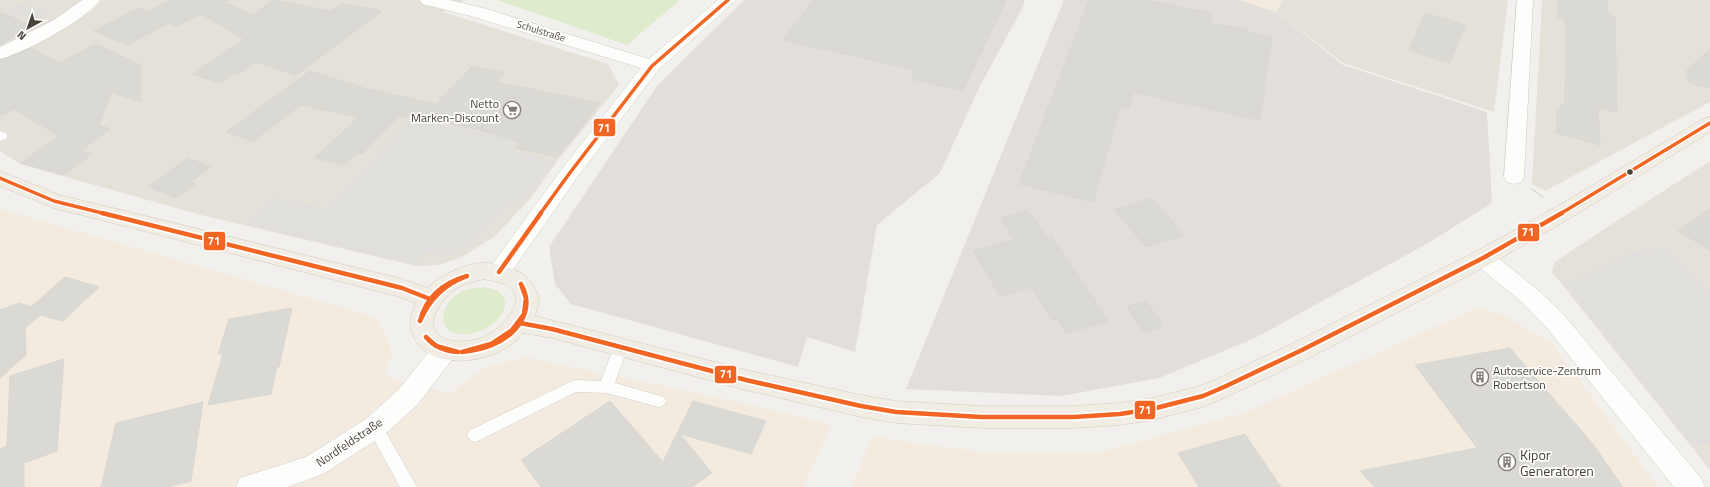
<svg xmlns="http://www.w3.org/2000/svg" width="1710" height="487" font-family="'Titillium Web',sans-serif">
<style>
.residential{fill:#e5e1d9}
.commercial{fill:#f3ebdf}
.industrial{fill:#e2dfda}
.green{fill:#dfebcd}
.parking{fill:#e1dfdc}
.building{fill:#dbd9d4;stroke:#d9d7d2}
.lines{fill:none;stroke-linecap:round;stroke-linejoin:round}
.service-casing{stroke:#cfcdc9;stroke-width:1}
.minor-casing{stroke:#cfcdc9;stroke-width:1}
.tertiary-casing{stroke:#cfcdc9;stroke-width:1}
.primary-casing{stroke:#d3ccba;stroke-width:1}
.path{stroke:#d1d0cb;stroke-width:2;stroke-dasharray:1.5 1.5;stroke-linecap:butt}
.service{fill:#fdfdfc;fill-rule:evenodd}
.minor{fill:#fdfdfc;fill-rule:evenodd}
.tertiary{fill:#fdfdfc;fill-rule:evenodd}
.primary{fill:#f1ede4;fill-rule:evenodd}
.bus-1-far1-casing{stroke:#fff;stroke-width:6}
.bus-1-casing{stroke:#fff;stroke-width:8}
.bus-1-far1{stroke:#f26522;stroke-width:3.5}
.bus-1{stroke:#f26522;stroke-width:4.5}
.bus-dot{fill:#484138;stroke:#fff;stroke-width:1.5}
.labels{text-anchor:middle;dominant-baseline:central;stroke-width:3.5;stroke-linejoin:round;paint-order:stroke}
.far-street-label{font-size:10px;fill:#484138;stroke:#fff}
.poi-label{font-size:12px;fill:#484138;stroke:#fff;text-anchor:end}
.street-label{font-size:12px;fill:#484138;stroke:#fff}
.near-poi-label{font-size:14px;fill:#484138;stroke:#fff;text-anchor:start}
.line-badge{stroke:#fff;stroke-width:1.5}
.badge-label{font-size:11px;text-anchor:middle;font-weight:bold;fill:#fff}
</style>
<rect width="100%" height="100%" fill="#f1f0ec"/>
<path class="residential" d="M 0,0 L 82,0 L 69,13 L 0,48 Z
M 101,0 L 465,0 L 443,12 L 608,64 L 619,85 L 558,160 L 531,198 L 494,237 L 460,258 L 439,265 L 416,266 L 201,215 L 20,164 L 0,151 L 0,61 L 32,45 L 93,10 Z
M 1283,0 L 1508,0 L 1494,112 L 1343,63 L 1276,12 Z
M 1542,0 L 1710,0 L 1710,102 L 1545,191 L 1532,184 Z
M 1710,161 L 1710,470 L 1552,272 L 1554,263 L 1569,252 Z"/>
<path class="commercial" d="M 1239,0 L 1283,0 L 1276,12 Z
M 0,209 L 376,317 L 388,338 L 392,355 L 384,376 L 451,394 L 468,379 L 487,367 L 524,357 L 707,395 L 831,424 L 804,487 L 0,487 Z
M 1477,308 L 1503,315 L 1552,343 L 1658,487 L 851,487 L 873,435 L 893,440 L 991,453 L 1101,452 L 1247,412 Z"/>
<path class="industrial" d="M 744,0 L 1024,0 L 1024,5 L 980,86 L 940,173 L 877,225 L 855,352 L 807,337 L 798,367 L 571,304 L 555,284 L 549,247 L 657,86 Z
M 1064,0 L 1239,0 L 1276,12 L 1343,65 L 1487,112 L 1492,203 L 1430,242 L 1257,337 L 1159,378 L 1061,396 L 906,389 Z"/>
<path class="green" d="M 497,0 L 680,0 L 627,45 Z
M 483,287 C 529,293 495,337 461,334 C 438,332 439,309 455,296 C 463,289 473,288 483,287 Z"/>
<path class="parking" d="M 19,4 L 50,10 L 38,19 L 6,12 Z
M 412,118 L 518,141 L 510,151 L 555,160 L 529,194 L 504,209 L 464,249 L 448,256 L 427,252 L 415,265 L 245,224 L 274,197 L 325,208 Z
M 1664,247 L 1710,293 L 1710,443 L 1693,446 L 1561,280 L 1581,278 L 1628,253 Z"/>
<path class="building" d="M 171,0 L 229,0 L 224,2 L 253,15 L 273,0 L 331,11 L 341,3 L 382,11 L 296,75 L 256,62 L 240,73 L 232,75 L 220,83 L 192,74 L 244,39 L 201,14 L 176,26 L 169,23 L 127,45 L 94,31 L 139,8 L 147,12 Z
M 813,0 L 1006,0 L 963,91 L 911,79 L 916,70 L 783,40 Z
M 1089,0 L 1145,0 L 1212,13 L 1210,23 L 1248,30 L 1247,32 L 1272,37 L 1260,120 L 1133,92 L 1129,108 L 1121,106 L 1093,202 L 1019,184 Z
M 1558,0 L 1607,0 L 1608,15 L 1615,17 L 1617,112 L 1598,107 L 1600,145 L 1556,133 L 1557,110 L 1560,111 L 1561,103 L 1565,105 L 1566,19 L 1558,17 Z
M 0,12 L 33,26 L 0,45 Z
M 1425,13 L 1465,25 L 1450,63 L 1409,50 Z
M 96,44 L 140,65 L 141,102 L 111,92 L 99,125 L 110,129 L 80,151 L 92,154 L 64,175 L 21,163 L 59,136 L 14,109 L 0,116 L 0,60 L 31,48 L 59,63 Z
M 1710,49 L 1710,88 L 1689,83 L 1687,70 Z
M 472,66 L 505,73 L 496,82 L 600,103 L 558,157 L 515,148 L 520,142 L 479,130 L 423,118 L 426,114 L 398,117 L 362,154 L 357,152 L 345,165 L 315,158 L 358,117 L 301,105 L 253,141 L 226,132 L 310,71 L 364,88 L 436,104 Z
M 188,158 L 211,167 L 190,182 L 195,184 L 177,198 L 148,187 Z
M 1152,198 L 1184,235 L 1146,247 L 1115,210 Z
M 1710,209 L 1710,250 L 1678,231 Z
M 1028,211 L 1047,237 L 1052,236 L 1109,321 L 1066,333 L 1057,319 L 1052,320 L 1032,287 L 1000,296 L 973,251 L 1014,240 L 1000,218 Z
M 65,277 L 99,287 L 63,321 L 40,315 L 25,328 L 26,355 L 0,378 L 0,310 L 19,303 L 31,307 Z
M 1146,301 L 1164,326 L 1144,332 L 1127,307 Z
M 292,308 L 279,367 L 277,367 L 271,394 L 208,405 L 223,354 L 218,354 L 229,319 Z
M 1510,348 L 1592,443 L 1623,487 L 1375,487 L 1360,471 L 1477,448 L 1415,365 Z
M 64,359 L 57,451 L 24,463 L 24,487 L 0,487 L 0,449 L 7,446 L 10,376 Z
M 610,401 L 663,462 L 693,401 L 766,421 L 751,454 L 680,434 L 712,473 L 692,487 L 541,487 L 521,460 Z
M 203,402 L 191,481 L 167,487 L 101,487 L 116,423 Z
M 1245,434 L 1281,487 L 1199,487 L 1178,453 Z"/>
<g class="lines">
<defs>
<path id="service" d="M 0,131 L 6,133 L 8,136 L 6,139 L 0,141 Z
M 621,340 L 626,342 L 628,346 L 615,383 L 664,397 L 667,401 L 664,405 L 659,407 L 606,393 L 576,392 L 480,440 L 475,442 L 470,440 L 467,435 L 470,430 L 570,382 L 575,380 L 601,381 L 614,346 L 616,342 Z
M 375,420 L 380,422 L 417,487 L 400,487 L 367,427 L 370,422 Z"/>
<path id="minor" d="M 82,0 L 100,0 C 86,20 24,53 0,59 L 0,47 L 54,20 Z
M 420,0 L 449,0 L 483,8 L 649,59 L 718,0 L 736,0 L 658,70 L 576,179 L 507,278 L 499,281 L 491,278 L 488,272 L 491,266 L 562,169 L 641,68 L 471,16 L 422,4 Z
M 1517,0 L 1533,0 L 1524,177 L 1521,182 L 1514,184 L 1507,182 L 1504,177 Z
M 445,340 L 454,343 L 457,350 L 454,357 L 417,405 L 384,435 L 323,474 L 287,487 L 236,487 L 240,478 L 306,457 L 366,419 L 399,389 L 436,343 Z"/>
<path id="tertiary" d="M 1483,250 L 1491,252 L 1539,291 L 1563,314 L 1701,478 L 1705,487 L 1674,487 L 1547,328 L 1523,303 L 1475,264 L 1472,258 L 1475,252 Z"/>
<path id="primary" d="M 1710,117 L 1710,132 L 1572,217 L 1491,264 L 1311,357 L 1233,394 L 1203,407 L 1152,420 L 1120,425 L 1074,428 L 981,428 L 896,423 L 861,417 L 746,390 L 552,338 L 523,333 C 502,362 433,375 414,338 C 408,326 410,315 416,303 L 397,296 L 54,208 L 0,186 L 0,171 L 60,195 L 402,279 L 427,288 C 439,276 467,262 484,263 C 505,263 530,272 537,293 C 538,295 539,299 539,302 C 538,306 536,312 535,316 L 746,370 L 861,395 L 896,401 L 981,406 L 1074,406 L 1120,403 L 1152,398 L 1199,386 L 1215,380 L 1293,343 L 1475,252 L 1556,207 L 1703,119 ZM 484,279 C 490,281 496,281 502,283 C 533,294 504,326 488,335 C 477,341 461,343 449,340 C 420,332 437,303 453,291 C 462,284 473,282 484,279 Z"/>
</defs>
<use href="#service" class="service-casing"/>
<use href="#minor" class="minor-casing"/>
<use href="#tertiary" class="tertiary-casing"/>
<use href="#primary" class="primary-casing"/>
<path class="path" d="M 1532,189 L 1544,198"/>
<use href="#service" class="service"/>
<use href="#minor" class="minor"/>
<use href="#tertiary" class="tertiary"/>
<use href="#primary" class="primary"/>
<defs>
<path id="bus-1-far1" d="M 0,178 L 54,201 L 106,214
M 540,214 L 569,174 L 652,66 L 728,0
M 1560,214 L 1710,123"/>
<path id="bus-1" d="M 102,213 L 402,288 L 430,299
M 499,272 L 541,213
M 420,321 C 426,297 443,283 467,276
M 420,321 C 430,298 444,285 467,276
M 520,323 L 552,329 L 746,380 L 861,406 L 896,412 L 981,417 L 1074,417 L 1120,414 L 1152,409 L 1203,396 L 1224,387 L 1302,350 L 1483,258 L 1562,213
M 426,337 L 436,346 L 458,352
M 426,337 C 434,347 445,351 458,352
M 462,352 L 491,344 L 512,330 L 524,314 L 526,298 L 521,284
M 462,352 C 472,351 483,349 492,345 C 517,335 536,310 521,284"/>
</defs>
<use href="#bus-1-far1" class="bus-1-far1-casing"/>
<use href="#bus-1" class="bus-1-casing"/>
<use href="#bus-1-far1" class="bus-1-far1"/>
<use href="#bus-1" class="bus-1"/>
</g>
<defs>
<symbol id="supermarket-ring" viewBox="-11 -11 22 22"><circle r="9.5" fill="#fff" stroke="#837e77" stroke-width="1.5"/><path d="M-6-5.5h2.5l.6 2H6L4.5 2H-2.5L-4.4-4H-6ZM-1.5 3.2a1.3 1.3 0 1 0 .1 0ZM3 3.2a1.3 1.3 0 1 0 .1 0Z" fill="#837e77"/></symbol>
<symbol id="building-ring" viewBox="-11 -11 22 22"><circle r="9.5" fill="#fff" stroke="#837e77" stroke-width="1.5"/><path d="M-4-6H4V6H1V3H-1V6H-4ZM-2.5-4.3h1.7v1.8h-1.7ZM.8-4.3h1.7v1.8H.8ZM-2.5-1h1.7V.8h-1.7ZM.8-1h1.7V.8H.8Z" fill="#837e77"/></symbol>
</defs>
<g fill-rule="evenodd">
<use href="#supermarket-ring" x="502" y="100" width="20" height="20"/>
<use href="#building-ring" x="1470" y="367" width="20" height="20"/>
<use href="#building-ring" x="1497" y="452" width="20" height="20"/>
</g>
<circle class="bus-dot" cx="1630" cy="172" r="3.5"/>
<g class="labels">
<g class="far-street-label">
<text transform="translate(541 31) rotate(17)">Schulstraße</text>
</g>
<g class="poi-label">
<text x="499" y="103">Netto<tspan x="499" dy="14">Marken-Discount</tspan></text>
<text x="1493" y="370" text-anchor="start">Autoservice-Zentrum<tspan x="1493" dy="14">Robertson</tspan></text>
</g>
<g class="street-label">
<text transform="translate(349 442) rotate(-34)">Nordfeldstraße</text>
</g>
<g class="near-poi-label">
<text x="1520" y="454">Kipor<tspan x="1520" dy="16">Generatoren</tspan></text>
</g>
</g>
<g class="line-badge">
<rect x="593" y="118" width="23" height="19" rx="4" fill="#f26522"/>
<rect x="1517" y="223" width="23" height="19" rx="4" fill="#f26522"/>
<rect x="203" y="231" width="23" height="20" rx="4" fill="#f26522"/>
<rect x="714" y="365" width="23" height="19" rx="4" fill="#f26522"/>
<rect x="1134" y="400" width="22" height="20" rx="4" fill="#f26522"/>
</g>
<g class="badge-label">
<text x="604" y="132">71</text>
<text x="1528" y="236">71</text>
<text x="214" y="245">71</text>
<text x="726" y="378">71</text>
<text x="1145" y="414">71</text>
</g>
<g transform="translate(28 28) rotate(220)" stroke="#ffffff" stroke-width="3" paint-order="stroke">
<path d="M0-3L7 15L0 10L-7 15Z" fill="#484138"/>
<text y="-6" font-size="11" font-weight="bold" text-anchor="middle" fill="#484138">N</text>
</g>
</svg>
